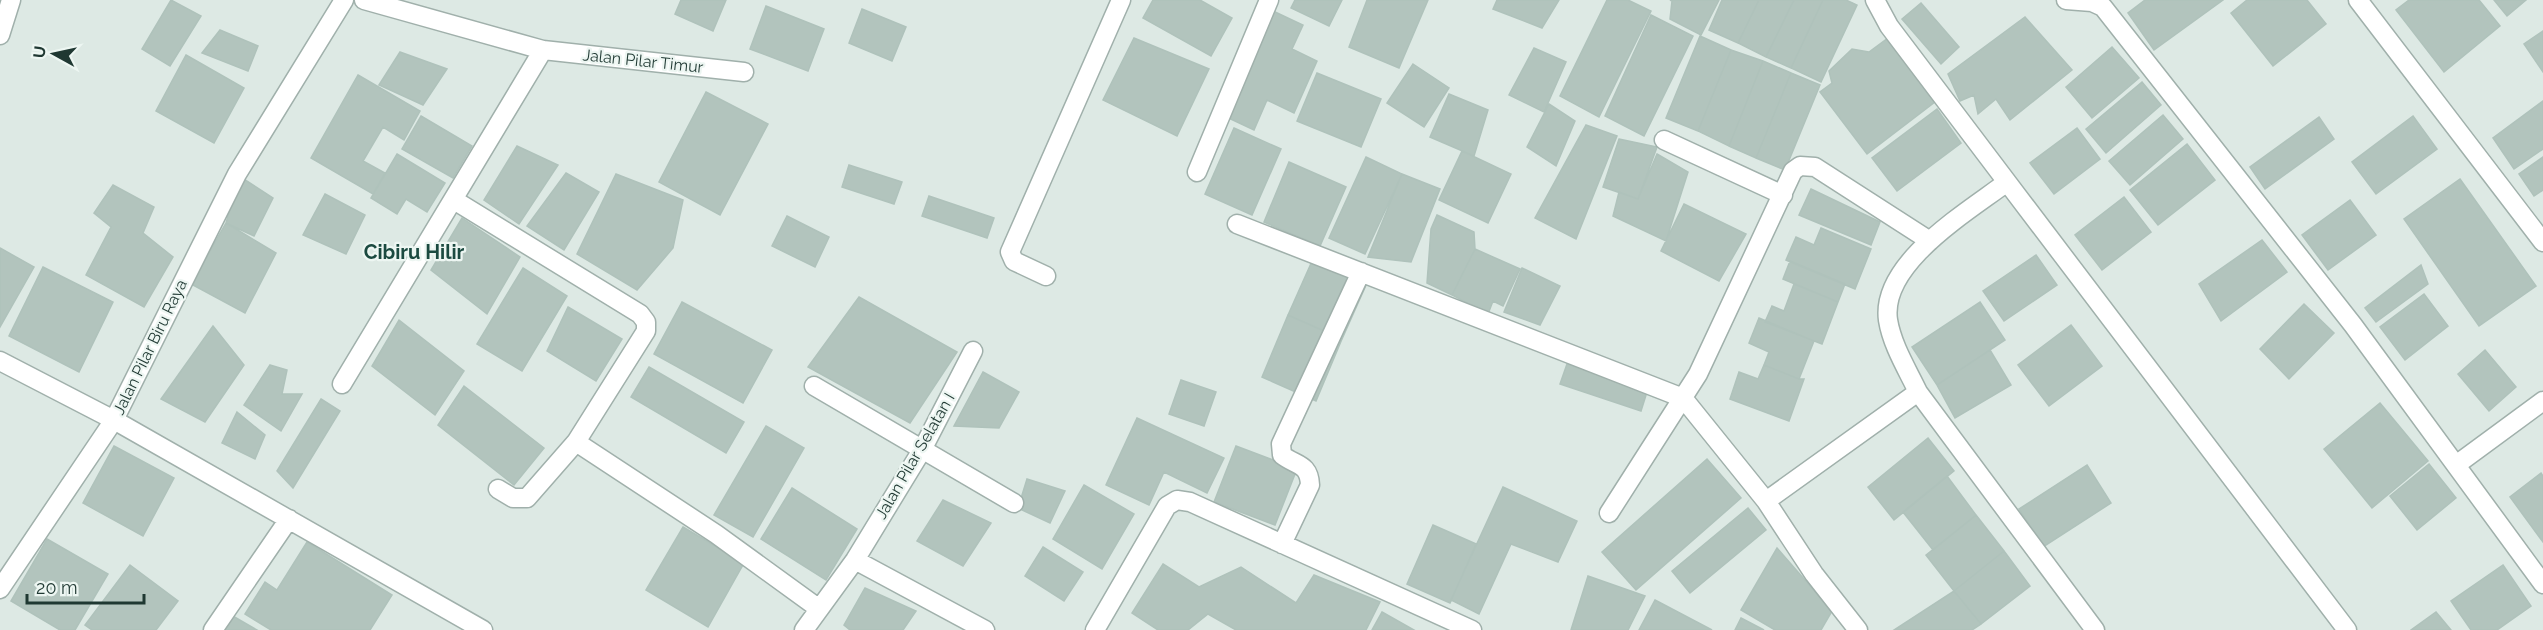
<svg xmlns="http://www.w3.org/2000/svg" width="2543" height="630" font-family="Raleway,sans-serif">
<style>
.building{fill:#b2c4bd;stroke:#afc2bb;stroke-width:1.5}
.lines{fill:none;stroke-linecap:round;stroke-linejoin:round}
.minor-casing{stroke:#a0b0ab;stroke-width:21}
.minor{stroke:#fff;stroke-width:18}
.labels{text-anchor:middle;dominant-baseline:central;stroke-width:4.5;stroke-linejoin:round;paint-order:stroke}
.street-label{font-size:16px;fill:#1f3832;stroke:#edf6f2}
.quarter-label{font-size:20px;font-weight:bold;fill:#1b4a40;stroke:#edf6f2}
</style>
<rect width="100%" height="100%" fill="#dde9e4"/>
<path class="building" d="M 171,0 L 201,16 L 170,66 L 142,49 Z
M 681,0 L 726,0 L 713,31 L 675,14 Z
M 1153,0 L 1200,0 L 1232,18 L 1211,56 L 1143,18 Z
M 1295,0 L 1342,0 L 1329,26 L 1291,8 Z
M 1367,0 L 1428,0 L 1399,68 L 1349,47 Z
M 1497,0 L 1559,0 L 1542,28 L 1493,9 Z
M 1607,0 L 1628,0 L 1651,11 L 1599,117 L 1560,96 Z
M 1670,0 L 1719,0 L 1701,35 L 1670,19 L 1672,1 Z
M 1722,0 L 1759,0 L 1738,43 L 1709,30 Z
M 1759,0 L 1794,0 L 1766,57 L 1738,43 Z
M 1794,0 L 1823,0 L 1791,68 L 1766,57 Z
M 1823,0 L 1846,0 L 1857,5 L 1821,82 L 1791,68 Z
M 2145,0 L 2223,0 L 2154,50 L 2128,13 Z
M 2247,0 L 2307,0 L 2326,24 L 2273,66 L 2231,13 Z
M 2409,0 L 2479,0 L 2500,26 L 2444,72 L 2396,10 Z
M 2494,0 L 2526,0 L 2507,16 Z
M 1921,3 L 1959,47 L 1941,64 L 1902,19 Z
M 766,6 L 824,29 L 808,71 L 750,49 Z
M 862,9 L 906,27 L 892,61 L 849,43 Z
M 1273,11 L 1303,25 L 1292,49 L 1317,61 L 1294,113 L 1267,100 L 1254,130 L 1224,116 Z
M 1651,15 L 1693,36 L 1644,136 L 1605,116 Z
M 2025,17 L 2072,70 L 2010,120 L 1996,99 L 1978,114 L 1974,95 L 1960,101 L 1948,74 Z
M 220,30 L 258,46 L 248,71 L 202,53 Z
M 2543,31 L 2543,72 L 2524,44 Z
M 1892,35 L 1940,98 L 1867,154 L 1820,92 L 1832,83 L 1829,71 L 1852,49 L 1869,52 Z
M 1700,36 L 1731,50 L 1698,131 L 1666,118 Z
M 1134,38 L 1209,69 L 1177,136 L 1103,100 Z
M 2112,47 L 2139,78 L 2092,118 L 2066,87 Z
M 1534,48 L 1566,62 L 1544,112 L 1509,95 Z
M 1731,50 L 1763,61 L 1729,146 L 1698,131 Z
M 400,52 L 447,69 L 423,105 L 379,85 Z
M 186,55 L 244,88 L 214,143 L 156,111 Z
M 1763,61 L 1791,73 L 1756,158 L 1729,146 Z
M 1413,64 L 1449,88 L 1424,127 L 1387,103 Z
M 1317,73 L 1381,99 L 1361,147 L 1297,121 Z
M 1791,73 L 1820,85 L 1785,170 L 1756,158 Z
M 358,75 L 420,111 L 404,140 L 383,127 L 363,161 L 385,173 L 373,194 L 311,158 Z
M 2142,82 L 2161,105 L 2106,153 L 2086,129 Z
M 706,92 L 768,124 L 720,215 L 659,182 Z
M 1449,94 L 1488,110 L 1474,156 L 1430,137 Z
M 2543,101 L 2543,149 L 2514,169 L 2493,138 Z
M 1549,104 L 1575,121 L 1556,166 L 1527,147 Z
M 1937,109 L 1961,143 L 1897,191 L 1872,158 Z
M 2163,115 L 2183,139 L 2130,185 L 2109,161 Z
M 421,116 L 472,146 L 453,178 L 402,149 Z
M 2413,116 L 2437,149 L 2376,194 L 2352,162 Z
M 2319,117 L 2334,139 L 2265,189 L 2250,167 Z
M 1586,125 L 1617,136 L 1576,239 L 1535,218 Z
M 1234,128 L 1281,149 L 1252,215 L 1205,194 Z
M 2077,128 L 2100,159 L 2054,194 L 2030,163 Z
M 1619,139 L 1657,147 L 1638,199 L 1603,187 Z
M 2187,144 L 2215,180 L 2158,225 L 2130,190 Z
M 517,146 L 558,165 L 519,224 L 484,200 Z
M 1462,151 L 1511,174 L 1488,223 L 1439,200 Z
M 397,154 L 445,183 L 427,212 L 406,199 L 397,214 L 371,198 Z
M 1657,154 L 1688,172 L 1666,241 L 1613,216 L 1619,192 L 1638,199 Z
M 1366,157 L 1402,174 L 1365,254 L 1329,238 Z
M 2543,157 L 2543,190 L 2534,196 L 2519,174 Z
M 1289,162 L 1346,187 L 1320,246 L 1264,222 Z
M 849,165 L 902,182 L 894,204 L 842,187 Z
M 566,173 L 599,192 L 564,250 L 527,226 Z
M 616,174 L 683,200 L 673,248 L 637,290 L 577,254 Z
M 1402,174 L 1440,189 L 1411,262 L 1368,257 Z
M 239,176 L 273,198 L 254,236 L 226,223 Z
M 2460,179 L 2536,286 L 2479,326 L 2404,219 Z
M 113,185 L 154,207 L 143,233 L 173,257 L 144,307 L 86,275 L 111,227 L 94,213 Z
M 1811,189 L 1880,222 L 1871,245 L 1799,215 Z
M 325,194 L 365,215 L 346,254 L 303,235 Z
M 929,196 L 994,218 L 987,238 L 922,216 Z
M 2124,197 L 2151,232 L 2102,270 L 2075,235 Z
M 2350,200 L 2376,235 L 2328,270 L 2302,235 Z
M 1684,204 L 1746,234 L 1719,281 L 1661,251 Z
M 1437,215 L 1474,232 L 1475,249 L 1452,295 L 1427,283 L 1431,229 Z
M 787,216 L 829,237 L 815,267 L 772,246 Z
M 462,218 L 520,257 L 487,314 L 431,270 Z
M 226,223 L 276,253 L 245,313 L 191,284 Z
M 1821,228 L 1871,249 L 1855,289 L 1786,260 L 1796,237 L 1814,245 Z
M 2262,240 L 2287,272 L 2221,321 L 2199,284 Z
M 0,248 L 34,267 L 0,327 Z
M 1475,249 L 1520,269 L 1503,306 L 1493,301 L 1488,314 L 1452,295 Z
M 2036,255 L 2057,285 L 2004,321 L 1983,291 Z
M 1313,259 L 1367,283 L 1342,339 L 1288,315 Z
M 1790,261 L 1845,284 L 1838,302 L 1783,279 Z
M 2421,265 L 2428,284 L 2376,322 L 2365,308 Z
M 43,267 L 113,302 L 79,372 L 9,336 Z
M 523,268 L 567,296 L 522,371 L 477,344 Z
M 1522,268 L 1560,286 L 1540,325 L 1504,312 Z
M 1794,284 L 1838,302 L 1822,344 L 1765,322 L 1772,306 L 1784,311 Z
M 2424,294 L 2448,326 L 2405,360 L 2380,327 Z
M 859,297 L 957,352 L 910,423 L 808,367 Z
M 682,302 L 772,350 L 743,403 L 654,354 Z
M 1980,302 L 2005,340 L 1937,385 L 1912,347 Z
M 2304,304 L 2334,333 L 2289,379 L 2260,349 Z
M 568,307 L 622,339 L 596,381 L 547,351 Z
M 1288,315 L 1342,339 L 1316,401 L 1262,377 Z
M 1759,318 L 1814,341 L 1799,379 L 1764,365 L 1769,352 L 1749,343 Z
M 399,320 L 464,371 L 435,415 L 372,366 Z
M 2071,325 L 2102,366 L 2049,406 L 2018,365 Z
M 213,326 L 244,365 L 205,422 L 161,399 Z
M 1990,350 L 2011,385 L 1955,418 L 1937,385 Z
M 2485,350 L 2516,387 L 2489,411 L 2458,374 Z
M 1567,364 L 1647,392 L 1641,411 L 1560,384 Z
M 270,365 L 287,370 L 282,394 L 302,394 L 281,431 L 244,405 Z
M 1764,365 L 1799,379 L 1804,379 L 1789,421 L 1730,399 L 1739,372 L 1758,379 Z
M 649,367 L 744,422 L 726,453 L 631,397 Z
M 983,372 L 1019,392 L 999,428 L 954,426 Z
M 1181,380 L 1216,392 L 1204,426 L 1169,414 Z
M 464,386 L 544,448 L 514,485 L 438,425 Z
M 321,399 L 340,411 L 293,488 L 277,471 Z
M 2380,403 L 2428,461 L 2372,508 L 2324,449 Z
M 237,412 L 265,435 L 255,459 L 222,443 Z
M 1137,418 L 1224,458 L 1207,493 L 1164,472 L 1149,505 L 1106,485 Z
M 766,426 L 804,448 L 753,537 L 714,515 Z
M 1928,438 L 1954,471 L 1894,520 L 1868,487 Z
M 114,446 L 174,478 L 143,536 L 83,503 Z
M 1236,446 L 1297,469 L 1275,525 L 1214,502 Z
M 1707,459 L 1741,498 L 1636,590 L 1602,552 Z
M 2429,464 L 2456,498 L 2417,530 L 2390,496 Z
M 2087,465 L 2111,503 L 2043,547 L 2019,509 Z
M 2541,473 L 2543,476 L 2543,542 L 2510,497 Z
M 1947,476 L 1976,515 L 1933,550 L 1903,512 Z
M 1027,479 L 1065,491 L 1050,523 L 1018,508 Z
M 1084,485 L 1134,514 L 1102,569 L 1053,539 Z
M 1503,487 L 1577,521 L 1558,562 L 1511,544 L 1479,614 L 1451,600 Z
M 792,488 L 857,529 L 826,580 L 761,539 Z
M 943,500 L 991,523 L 963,566 L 917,541 Z
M 1748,508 L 1766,530 L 1690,593 L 1672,571 Z
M 1976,515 L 2004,551 L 1954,591 L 1926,555 Z
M 1433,525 L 1476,544 L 1450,603 L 1407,584 Z
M 683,527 L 744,563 L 708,627 L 646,590 Z
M 47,539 L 108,574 L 75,630 L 60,630 L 11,601 Z
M 307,542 L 392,595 L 370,630 L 271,630 L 245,614 L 265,582 L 277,590 Z
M 1043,547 L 1083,572 L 1064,601 L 1025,576 Z
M 1777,548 L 1832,611 L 1821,630 L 1775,630 L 1741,610 Z
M 2004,551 L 2030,586 L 1981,624 L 1954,591 Z
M 1163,564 L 1199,587 L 1241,567 L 1296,603 L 1314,575 L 1380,602 L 1366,630 L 1236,630 L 1208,614 L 1188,630 L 1158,630 L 1132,613 Z
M 130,565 L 178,601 L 156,630 L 92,630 L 85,625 Z
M 2503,565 L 2531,606 L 2497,630 L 2471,630 L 2451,601 Z
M 1588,576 L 1645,596 L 1628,630 L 1571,630 Z
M 865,588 L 916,611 L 903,630 L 850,630 L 844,625 Z
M 1954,591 L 1981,624 L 1972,630 L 1894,630 Z
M 1655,600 L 1712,630 L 1639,630 Z
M 1382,612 L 1414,630 L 1372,630 Z
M 2436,612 L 2451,630 L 2411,630 Z
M 231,615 L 257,630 L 222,630 Z
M 1741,618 L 1764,630 L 1735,630 Z"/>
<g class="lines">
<defs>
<path id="minor" d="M 1875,0 L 1889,26 L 2007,182
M 2066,0 L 2092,2 L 2103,7 L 2353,325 L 2543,584
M 2358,0 L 2543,242
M 0,35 L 11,0
M 543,50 L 744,72
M 1664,140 L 1783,195
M 1197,172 L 1269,0
M 454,200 L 640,314 L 646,322 L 646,331 L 576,442 L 527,498 L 513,498 L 498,489
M 1237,224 L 1683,398 L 1766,501 L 1814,574 L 1858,630
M 1046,276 L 1014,261 L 1010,252 L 1121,0
M 0,361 L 114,420 L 483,630
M 342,384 L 543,50 L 364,0
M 814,386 L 1014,503
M 576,442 L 716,534 L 818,608
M 2456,465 L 2543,401
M 1766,501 L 1918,392
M 1609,513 L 1698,374 L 1793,171 L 1800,166 L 1815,167 L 1930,241
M 1282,544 L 1310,485 C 1309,463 1296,466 1282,455 L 1281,444 L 1361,272
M 855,560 L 985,630
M 0,589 L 114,420 L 237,174 L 344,0
M 213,630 L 289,519
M 804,630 L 855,560 L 922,450 L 973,351
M 1095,630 L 1167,506 L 1177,500 L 1190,502 L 1472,630
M 2095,630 L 1918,392 C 1907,369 1892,345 1888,320 C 1880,263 1969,211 2007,182 L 2347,630"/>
</defs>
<use href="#minor" class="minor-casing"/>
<use href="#minor" class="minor"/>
</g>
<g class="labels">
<g class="street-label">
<text transform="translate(643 61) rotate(6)">Jalan Pilar Timur</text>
<text transform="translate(150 347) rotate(-64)">Jalan Pilar Biru Raya</text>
<text transform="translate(915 456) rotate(-60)">Jalan Pilar Selatan I</text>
</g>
<g class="quarter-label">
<text x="414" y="252">Cibiru Hilir</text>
</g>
</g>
<g transform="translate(54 54) rotate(278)" stroke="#edf6f2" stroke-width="4.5" paint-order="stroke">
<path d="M0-4.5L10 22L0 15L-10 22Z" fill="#1f3832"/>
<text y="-9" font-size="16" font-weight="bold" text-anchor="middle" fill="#1f3832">U</text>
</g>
<path d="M27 594v9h117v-9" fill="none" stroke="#1f3832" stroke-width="3"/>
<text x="36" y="594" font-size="18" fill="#1f3832" stroke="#edf6f2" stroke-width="4.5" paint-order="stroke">20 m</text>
</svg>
